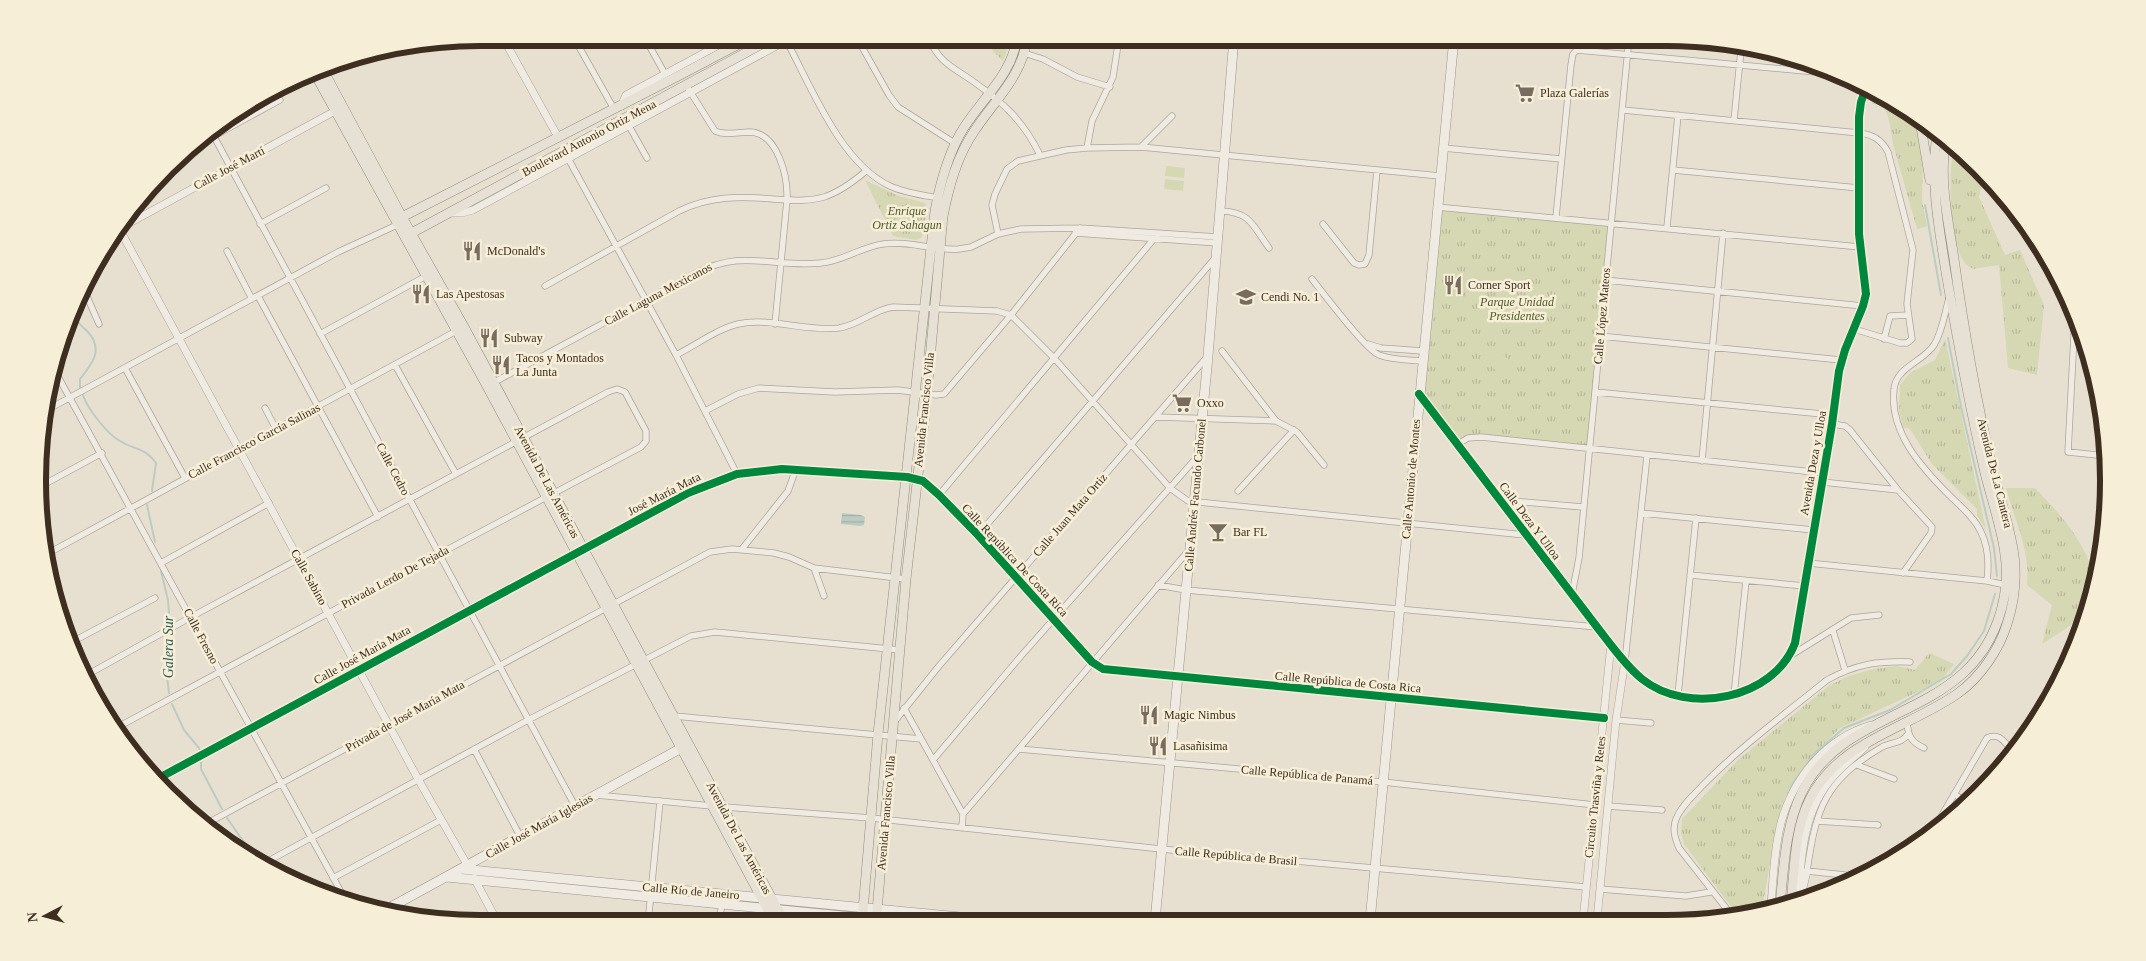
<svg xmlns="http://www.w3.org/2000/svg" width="2146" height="961" font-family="'Times New Roman',serif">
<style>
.park{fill:url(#park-tufts)}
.garden{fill:#d6d7b3}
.water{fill:url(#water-rules)}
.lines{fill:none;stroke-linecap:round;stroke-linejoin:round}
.stream{stroke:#bcccc2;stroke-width:2}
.minor-casing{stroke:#ada599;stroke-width:7}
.tertiary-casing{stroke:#ada599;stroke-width:8}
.secondary-casing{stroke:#9c958a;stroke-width:10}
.primary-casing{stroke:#928b80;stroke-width:10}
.minor{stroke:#efebe3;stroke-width:5.5}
.tertiary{stroke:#efebe3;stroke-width:7}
.secondary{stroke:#efebe3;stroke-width:9}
.primary{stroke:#e6e1d4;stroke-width:9}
.cycleway-casing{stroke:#f7eed8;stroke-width:11}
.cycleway{stroke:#00873e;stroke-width:8}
.labels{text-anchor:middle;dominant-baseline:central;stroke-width:5;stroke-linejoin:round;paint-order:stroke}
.poi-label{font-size:12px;fill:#3d2e20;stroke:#f7eed8;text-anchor:start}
.street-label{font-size:12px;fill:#3d2e20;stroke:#f7eed8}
.park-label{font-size:12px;font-style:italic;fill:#4d5a26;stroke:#f7eed8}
.water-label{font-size:14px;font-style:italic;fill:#2f5d5a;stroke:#f7eed8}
.rim{fill:none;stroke:#3d2e20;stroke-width:6}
</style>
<defs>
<pattern id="park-tufts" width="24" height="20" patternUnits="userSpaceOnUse" patternTransform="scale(1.25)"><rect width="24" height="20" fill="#d6d7b3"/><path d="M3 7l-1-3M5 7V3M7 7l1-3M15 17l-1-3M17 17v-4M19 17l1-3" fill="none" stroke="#b9b99a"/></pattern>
<pattern id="water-rules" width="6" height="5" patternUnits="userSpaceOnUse" patternTransform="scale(1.25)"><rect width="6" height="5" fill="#bcccc2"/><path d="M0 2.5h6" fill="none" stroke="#a2b0a6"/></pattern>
</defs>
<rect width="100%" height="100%" fill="#e7e0d1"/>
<path class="park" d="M 986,38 L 1011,38 L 1003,61 L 993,51 Z
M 1874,93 L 1887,97 L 1916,118 L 1923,159 L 1922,200 L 1927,226 L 1917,229 L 1893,144 L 1890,124 L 1884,105 L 1872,104 Z
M 1954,145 L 1984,176 L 1979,197 L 2005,255 L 2020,250 L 2044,305 L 2037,375 L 2008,368 L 1999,265 L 1973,269 C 1970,267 1966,265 1964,262 C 1949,239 1948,171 1954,145 Z
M 865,180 L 899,196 L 925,203 L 927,210 L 922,237 L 916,240 L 893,236 Z
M 1438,209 L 1613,223 L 1591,451 L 1465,438 L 1457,443 L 1421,395 Z
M 1945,339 L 1986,530 L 1977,515 L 1977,509 L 1932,464 L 1910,429 L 1903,427 L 1899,410 L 1900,385 L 1910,373 L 1935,360 Z
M 2006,488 L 2035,488 C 2063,517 2120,576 2079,618 C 2069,628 2054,636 2042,644 L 2052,605 L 2027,585 C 2030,548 2015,522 2006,488 Z
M 1929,653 L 1954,664 L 1941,681 L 1840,728 L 1814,754 L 1793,783 L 1785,799 L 1775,835 L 1762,909 L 1738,916 L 1684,844 L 1681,833 L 1682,819 L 1739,759 L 1830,685 L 1849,676 L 1873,669 L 1897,666 L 1915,670 Z"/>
<path class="garden" d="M 1166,166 L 1185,168 L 1184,178 L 1165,176 Z
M 1165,179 L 1184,181 L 1183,191 L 1164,189 Z
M 1490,345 L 1512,362 L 1502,375 L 1480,357 Z"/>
<path class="water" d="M 842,513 L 861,515 L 865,517 L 864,525 L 860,526 L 841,524 Z"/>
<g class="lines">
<path class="stream" d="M 1925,205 L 1941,295
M 75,316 C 78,324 82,326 88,332 C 104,350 92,364 80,379 L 80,388
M 1948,338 L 1961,407 L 1994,548 L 1997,576
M 83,395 C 87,408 107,434 120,441 C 136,451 143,446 156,463 L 152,491
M 147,505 L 155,542
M 161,571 L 168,600 L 170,627
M 169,693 L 165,660 L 170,644 L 170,632
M 172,704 L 184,730 L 199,748 L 200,751
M 201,762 L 201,769 L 222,809
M 1782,810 L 1793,783 L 1814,754 L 1844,728 L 1890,710 L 1951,674 L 1967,656 L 1984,631 L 1995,594
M 227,818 L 257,861
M 1767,908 L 1769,893"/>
<defs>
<path id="minor" d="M 574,38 L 614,109
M 645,38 L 665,74
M 714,38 L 718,45
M 785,38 C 810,84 840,163 890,186 C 905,193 922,195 939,198
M 857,38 L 889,95 L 898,107 L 956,144
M 928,38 C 942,65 950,65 974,82 C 1004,103 1024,122 1040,155
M 1024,53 L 1043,59 L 1077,77 L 1110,87
M 686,85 L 715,131 C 726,136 738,132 750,132 C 778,133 788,177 787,200 L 775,324
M 1623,110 L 1859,133 C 1872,134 1882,140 1888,152 L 1913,250 L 1907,304 L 1912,339 L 1907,343 L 1900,343 L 1854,329
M 1734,120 L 1741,50
M 629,126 L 647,158
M 211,131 L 575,806
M 214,136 L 280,100
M 1141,147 L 1172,116
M 1087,148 L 1092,121 L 1113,77 L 1119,38
M 1443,148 L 1561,159
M 564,151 L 676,355 L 737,474
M 1673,170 L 1859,188
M 1437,207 L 1860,247
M 1221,211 C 1251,212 1253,226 1269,248
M 1556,217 L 1571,65 L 1573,54 L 1577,50 L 1837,74
M 260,224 L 326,188
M 1323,224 L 1354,263 L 1359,265 L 1365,264 L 1369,255 L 1377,170
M 1667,227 L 1678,115
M 1075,233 L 1218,243
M 998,234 L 992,205 L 995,194 L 1007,169 L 1018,161 L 1066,150 L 1087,148 L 1141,147 L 1440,176
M 227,251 L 252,299
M 1312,279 C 1324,294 1365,349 1379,355 C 1392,360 1409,360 1422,361
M 1605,280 L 1863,306
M 545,286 L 679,211 C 710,196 739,196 773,199 C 790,200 807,202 824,197 C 840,192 853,182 866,171
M 85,292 L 99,324
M 258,296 L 378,517
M 1949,298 C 1945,313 1942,332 1934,345 C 1923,362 1896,367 1894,389 C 1889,432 1921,467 1949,495 C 1960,506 1974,517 1981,532 C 1988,546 1989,565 1987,581
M 2075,316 L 2068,452 L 2107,456
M 320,334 L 428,275
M 1600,336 L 1841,360
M 1884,339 L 1890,316 L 1908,315
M 1368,344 L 1381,348 L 1423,351
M 1222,351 L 1276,421 L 1297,432 L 1324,465
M 676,355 C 696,345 717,329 738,324 C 771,317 806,332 839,328 C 859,325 873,310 893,307 L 997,311 L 1011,315 L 1054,358 L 1170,488 L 1188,501 L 1525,535
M 395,365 L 456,474
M 125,368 L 185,478
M 55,371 L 346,901
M 491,384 L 694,274 C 744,248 771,268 821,263 C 843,261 861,247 883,244 C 908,240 934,251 959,249 L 971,247 L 998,234 L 1021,229 L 1080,228 L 1218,237
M 1595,392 L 1833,415
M 265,408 L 276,429
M 45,411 L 338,252 L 397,225
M 705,411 L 738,394 L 759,388 L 835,392 L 898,390 L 936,395 L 944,394 L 1011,315 L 1080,228
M 1156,417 L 1276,421
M 1832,424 L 1845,426 L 1850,430 L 1898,490 L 1932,527 L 1931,533 L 1903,573
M 1458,444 L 1468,438 L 1481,437 L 1823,473
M 1702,461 L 1723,233
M 1822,482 L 1898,490
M 43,485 L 102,453
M 1238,491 L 1294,430
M 939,495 L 1158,234
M 1499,500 L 1583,507
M 1641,513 L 1814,530
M 978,535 L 1216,257
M 742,549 L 788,491 L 796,469
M 45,555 L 458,330
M 161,563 L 269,503
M 1808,563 L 1987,581 L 2006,585
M 814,568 L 824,596
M 1690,575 L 1805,586
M 1158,585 L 1186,590 L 1597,627
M 1572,594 L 1579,558 L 1629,38
M 1833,631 L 1845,670
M 70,643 L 155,598
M 1790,656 L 1851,618 L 1879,615
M 1625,661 L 1647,456
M 85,676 L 191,617 L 608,392 L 617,389 L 625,392 L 646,431 L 646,441 L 641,447 L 386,582 L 118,727
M 1678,695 L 1696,518
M 1734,695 L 1746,581
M 904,708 L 963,814
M 674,716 L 921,739
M 1616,720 L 1651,723
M 894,722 L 939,666 L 1207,357
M 1907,722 C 1908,736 1911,742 1924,748
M 474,749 L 520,836
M 1019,749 L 1383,782 L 1595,805
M 933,760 L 1021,656 L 1198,456
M 1857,765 L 1894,779
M 159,778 L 688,493 L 737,474 L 782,469 L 907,477 L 923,481 L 939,495 L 978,535 L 1092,662 L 1103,669 L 1604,718
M 1954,794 L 1965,801
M 596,795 L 712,806 L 871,818 L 1161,849 L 1586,887
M 1608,806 L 1662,810
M 1817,821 L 1878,825
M 204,825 L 710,552 L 732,549 L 774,553 L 789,557 L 814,568 L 906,579
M 962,828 L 963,814 L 1189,550
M 1931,834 L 1987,738 C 1999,732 2004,742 2012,750
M 261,865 L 528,720 L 691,636 L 715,632 L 900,650
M 1845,875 L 1807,871 C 1816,809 1824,781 1882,747 C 1891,742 1902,744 1908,734
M 333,878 L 441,820
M 1600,889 L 1686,896 L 1711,892
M 1733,917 L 1679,848 C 1675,838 1672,829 1676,819 C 1681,806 1693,796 1702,786 C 1740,747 1785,714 1827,680 C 1856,664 1877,661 1910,662
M 648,923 L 660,801
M 719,923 L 722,903"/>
<path id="tertiary" d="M 503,38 L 558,137
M 621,106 L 626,95 L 732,38
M 450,213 L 462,213 L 473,210 L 791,38
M 124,226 L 335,111
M 120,230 L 418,779 L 469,868
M 1419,394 L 1597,627 C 1611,645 1625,665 1642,679 C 1688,716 1774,699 1795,643 L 1832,424 L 1839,371 L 1845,350 L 1863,306 L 1866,294 L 1859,234 L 1859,117 L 1861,102 L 1866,88
M 474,878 L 498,923
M 1801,896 L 1807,871
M 1798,900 C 1801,856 1803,810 1834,776 C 1843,765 1855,757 1865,747
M 1771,907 C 1773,880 1774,850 1781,823 C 1793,778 1826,738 1871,725
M 1583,920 L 1611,644
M 1597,920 L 1616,720 L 1625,661"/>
<path id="secondary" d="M 461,869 L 1012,922
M 446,877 L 904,922
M 389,908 L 687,745
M 1155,921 L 1208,356 L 1234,38
M 1370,921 L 1454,38"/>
<path id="primary" d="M 322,68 L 402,217 L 464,327 L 785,923
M 314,72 L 487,386 L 775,923
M 1920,121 L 1930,180
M 400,221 L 402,217 L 682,74 L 750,38
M 406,236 L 773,38
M 1791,902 C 1795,868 1794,830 1810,799 C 1838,742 1908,728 1957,694 C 1980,678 1999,650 2007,624 C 2027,563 2006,525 1992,467 C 1975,396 1963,324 1953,252 C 1947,215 1939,177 1946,139
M 1780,905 C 1784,867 1785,827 1802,792 C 1847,699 1980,723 2004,598 C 2013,557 1995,513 1985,473 C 1970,408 1958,343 1947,278 C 1939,229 1930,182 1937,133
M 862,922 L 878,734 L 935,211 C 940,184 947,158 960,134 C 978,102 1012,76 1017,38
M 876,922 L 906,579 L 925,414 L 943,216 C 949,186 957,156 975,130 C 995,100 1023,75 1027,38"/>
</defs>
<use href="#minor" class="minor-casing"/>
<use href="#tertiary" class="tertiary-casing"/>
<use href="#secondary" class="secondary-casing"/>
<use href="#primary" class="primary-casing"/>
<use href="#minor" class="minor"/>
<use href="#tertiary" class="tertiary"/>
<use href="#secondary" class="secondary"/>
<use href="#primary" class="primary"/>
<defs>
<path id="cycleway" d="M 1419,394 L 1597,627 C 1611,645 1625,665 1642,679 C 1688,716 1774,699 1795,643 L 1832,424 L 1839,371 L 1845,350 L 1863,306 L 1866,294 L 1859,234 L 1859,117 L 1861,102 L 1866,88
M 159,778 L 688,493 L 737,474 L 782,469 L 907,477 L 923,481 L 939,495 L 978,535 L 1092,662 L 1103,669 L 1604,718"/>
</defs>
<use href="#cycleway" class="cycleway-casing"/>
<use href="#cycleway" class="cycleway"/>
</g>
<defs>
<symbol id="supermarket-bare" viewBox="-9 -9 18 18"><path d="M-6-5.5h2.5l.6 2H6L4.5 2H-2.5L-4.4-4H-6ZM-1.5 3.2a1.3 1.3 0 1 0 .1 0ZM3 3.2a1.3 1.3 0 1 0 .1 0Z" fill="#786c5e" stroke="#f7eed8" stroke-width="2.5" paint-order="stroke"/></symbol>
<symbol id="restaurant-bare" viewBox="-9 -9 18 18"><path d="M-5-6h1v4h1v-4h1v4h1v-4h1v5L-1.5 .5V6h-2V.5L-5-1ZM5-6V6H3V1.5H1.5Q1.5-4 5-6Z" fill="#786c5e" stroke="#f7eed8" stroke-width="2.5" paint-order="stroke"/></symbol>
<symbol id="school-bare" viewBox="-9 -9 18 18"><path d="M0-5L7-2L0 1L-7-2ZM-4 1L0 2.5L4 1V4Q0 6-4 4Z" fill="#786c5e" stroke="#f7eed8" stroke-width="2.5" paint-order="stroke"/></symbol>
<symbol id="bar-bare" viewBox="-9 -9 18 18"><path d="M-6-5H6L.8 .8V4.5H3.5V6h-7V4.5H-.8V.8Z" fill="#786c5e" stroke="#f7eed8" stroke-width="2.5" paint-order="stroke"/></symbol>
</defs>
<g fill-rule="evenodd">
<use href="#supermarket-bare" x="1511" y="79" width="28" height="28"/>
<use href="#restaurant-bare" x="458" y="237" width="28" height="28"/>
<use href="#restaurant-bare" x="1439" y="271" width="28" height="28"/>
<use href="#restaurant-bare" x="407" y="280" width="28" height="28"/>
<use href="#school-bare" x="1232" y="283" width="28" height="28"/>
<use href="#restaurant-bare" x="475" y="324" width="28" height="28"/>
<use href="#restaurant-bare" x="487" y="351" width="28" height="28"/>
<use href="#supermarket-bare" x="1168" y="389" width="28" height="28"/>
<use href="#bar-bare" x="1204" y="518" width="28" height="28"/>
<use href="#restaurant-bare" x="1135" y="701" width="28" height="28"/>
<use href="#restaurant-bare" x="1144" y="732" width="28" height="28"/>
</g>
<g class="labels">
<g class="poi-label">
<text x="1540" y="93">Plaza Galerías</text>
<text x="487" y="251">McDonald's</text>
<text x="1468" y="285">Corner Sport</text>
<text x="436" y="294">Las Apestosas</text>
<text x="1261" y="297">Cendi No. 1</text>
<text x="504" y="338">Subway</text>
<text x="516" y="358">Tacos y Montados<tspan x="516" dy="14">La Junta</tspan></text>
<text x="1197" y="403">Oxxo</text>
<text x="1233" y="532">Bar FL</text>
<text x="1164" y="715">Magic Nimbus</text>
<text x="1173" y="746">Lasañisima</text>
</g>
<g class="street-label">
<text transform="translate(589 138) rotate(-28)">Boulevard Antonio Ortiz Mena</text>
<text transform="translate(229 168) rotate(-28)">Calle José Martí</text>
<text transform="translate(658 294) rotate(-28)">Calle Laguna Mexicanos</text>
<text transform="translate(1602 316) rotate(-85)">Calle López Mateos</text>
<text transform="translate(924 410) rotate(-84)">Avenida Francisco Villa</text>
<text transform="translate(254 441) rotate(-28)">Calle Francisco García Salinas</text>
<text transform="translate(1813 463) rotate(-80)">Avenida Deza y Ulloa</text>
<text transform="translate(393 469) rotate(62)">Calle Cedro</text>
<text transform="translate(1995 473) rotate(76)">Avenida De La Cantera</text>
<text transform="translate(1411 479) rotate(-85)">Calle Antonio de Montes</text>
<text transform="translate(547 482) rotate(62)">Avenida De Las Américas</text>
<text transform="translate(664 494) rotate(-27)">José María Mata</text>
<text transform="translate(1195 495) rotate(-85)">Calle Andrés Facundo Carbonel</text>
<text transform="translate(1070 515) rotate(-49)">Calle Juan Mata Ortiz</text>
<text transform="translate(1530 521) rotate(53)">Calle Deza Y Ulloa</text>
<text transform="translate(1015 560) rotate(47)">Calle República De Costa Rica</text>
<text transform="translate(309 577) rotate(61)">Calle Sabino</text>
<text transform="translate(395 577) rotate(-28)">Privada Lerdo De Tejada</text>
<text transform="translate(201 636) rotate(62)">Calle Fresno</text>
<text transform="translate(362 655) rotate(-29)">Calle José María Mata</text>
<text transform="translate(1348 682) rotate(5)">Calle República de Costa Rica</text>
<text transform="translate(405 716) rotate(-29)">Privada de José María Mata</text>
<text transform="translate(1307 775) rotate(5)">Calle República de Panamá</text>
<text transform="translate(1595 797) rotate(-84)">Circuito Trasviña y Retes</text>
<text transform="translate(886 813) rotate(-85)">Avenida Francisco Villa</text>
<text transform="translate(539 826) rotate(-29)">Calle José María Iglesias</text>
<text transform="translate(739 838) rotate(62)">Avenida De Las Américas</text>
<text transform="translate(1236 856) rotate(5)">Calle República de Brasil</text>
<text transform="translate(691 891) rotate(5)">Calle Río de Janeiro</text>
</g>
<g class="park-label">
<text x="907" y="211">Enrique<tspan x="907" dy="14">Ortiz Sahagun</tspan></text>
<text x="1517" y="302">Parque Unidad<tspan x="1517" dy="14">Presidentes</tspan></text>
</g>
<g class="water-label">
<text transform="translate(168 647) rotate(-90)">Galera Sur</text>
</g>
</g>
<path d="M0 0H2146V961H0ZM480 46H1666A434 434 0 0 1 2100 480V481A434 434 0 0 1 1666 915H480A434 434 0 0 1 46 481V480A434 434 0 0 1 480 46Z" fill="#f7eed8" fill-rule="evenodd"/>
<path class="rim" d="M480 46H1666A434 434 0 0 1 2100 480V481A434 434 0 0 1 1666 915H480A434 434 0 0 1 46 481V480A434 434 0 0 1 480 46Z"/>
<g transform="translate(45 916) rotate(264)" stroke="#f7eed8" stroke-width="4" paint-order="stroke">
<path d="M0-4L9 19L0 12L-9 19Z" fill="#3d2e20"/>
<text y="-8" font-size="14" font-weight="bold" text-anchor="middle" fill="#3d2e20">N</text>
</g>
</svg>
